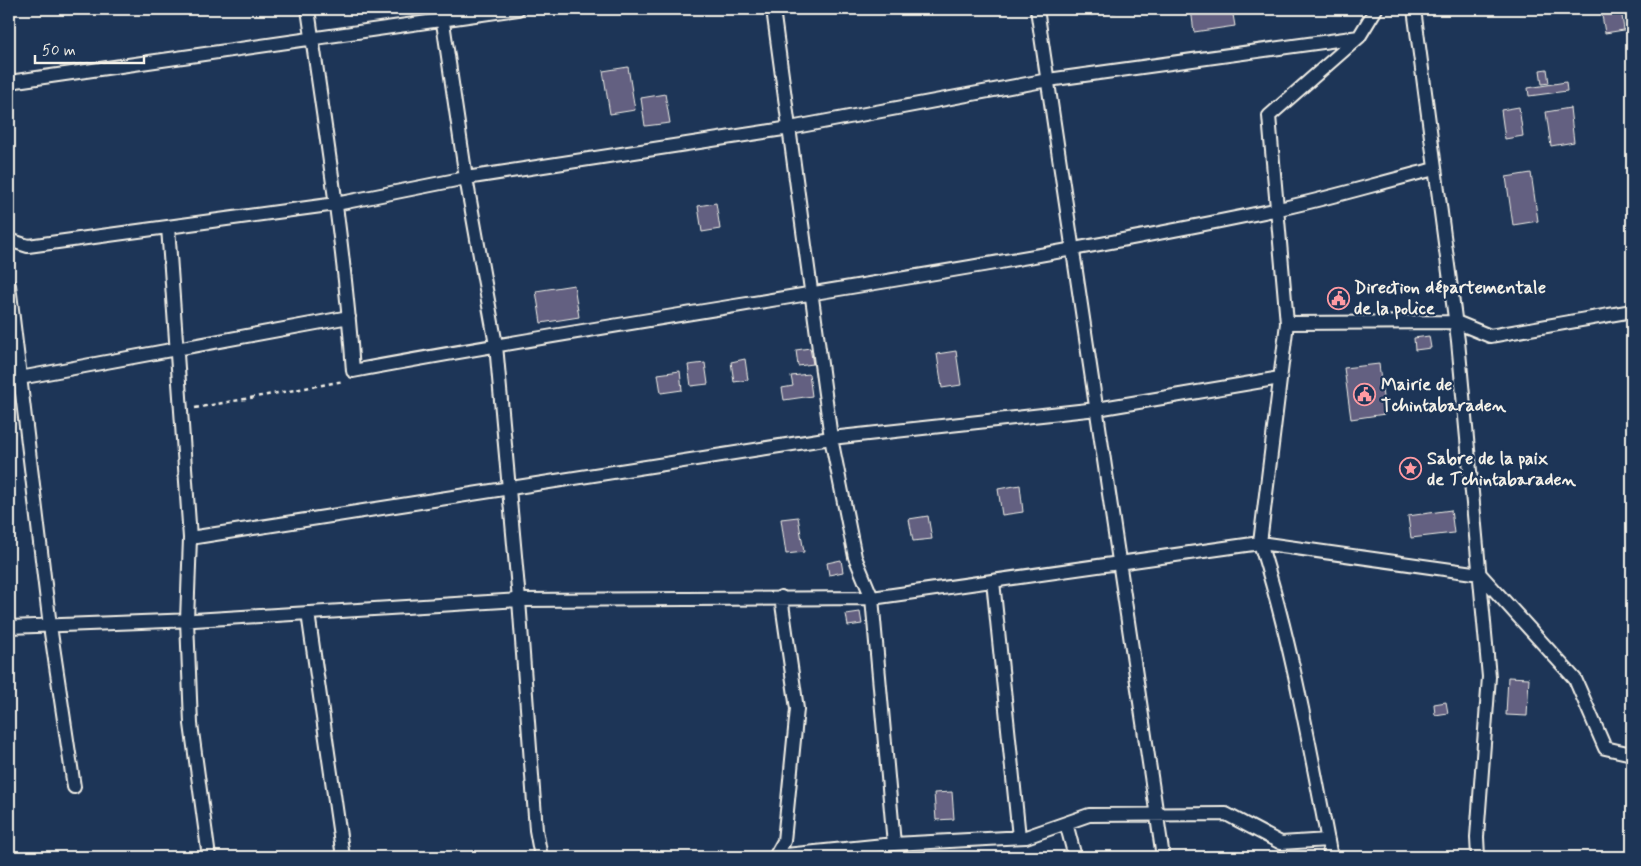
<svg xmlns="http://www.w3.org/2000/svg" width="1641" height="866" font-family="Mynerve,sans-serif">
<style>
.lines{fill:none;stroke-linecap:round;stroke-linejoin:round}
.stream{stroke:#89a0af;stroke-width:4.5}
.building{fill:#636181;stroke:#f4f1e8}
.minor-casing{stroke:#f4f1e8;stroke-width:16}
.path{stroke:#f4f1e8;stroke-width:2.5;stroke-dasharray:4 4;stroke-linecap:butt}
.minor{stroke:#1d3557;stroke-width:12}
.labels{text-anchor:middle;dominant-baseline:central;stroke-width:4.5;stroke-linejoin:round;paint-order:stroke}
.poi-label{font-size:18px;font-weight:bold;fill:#f4f1e8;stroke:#1d3557;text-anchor:start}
</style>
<rect width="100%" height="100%" fill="#1d3557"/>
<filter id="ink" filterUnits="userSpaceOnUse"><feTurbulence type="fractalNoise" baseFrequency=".02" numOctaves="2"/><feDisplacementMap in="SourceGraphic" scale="10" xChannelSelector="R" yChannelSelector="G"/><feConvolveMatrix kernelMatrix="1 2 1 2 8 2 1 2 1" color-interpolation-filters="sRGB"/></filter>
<g filter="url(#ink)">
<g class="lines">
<path class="stream" d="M 9,855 L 10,857"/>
</g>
<path class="building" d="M 1090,9 L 1137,9 L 1091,15 Z
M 1191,9 L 1232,9 L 1235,26 L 1194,32 Z
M 1601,9 L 1621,9 L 1624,30 L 1605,33 Z
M 628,67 L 635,110 L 610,114 L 603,71 Z
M 1547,69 L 1549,83 L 1542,84 L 1540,70 Z
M 1566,82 L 1567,91 L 1529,96 L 1528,88 Z
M 665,94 L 670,123 L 645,126 L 641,98 Z
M 1519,107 L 1523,136 L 1505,139 L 1501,110 Z
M 1570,108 L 1574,142 L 1551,146 L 1546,112 Z
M 1531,173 L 1538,221 L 1513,225 L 1506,177 Z
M 716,203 L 720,229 L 702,232 L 698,206 Z
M 574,285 L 579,317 L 541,323 L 536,291 Z
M 1429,336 L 1431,348 L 1415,350 L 1414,338 Z
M 810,348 L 813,364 L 798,366 L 796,350 Z
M 956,351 L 961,385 L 942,388 L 937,354 Z
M 745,359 L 748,380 L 734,382 L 731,362 Z
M 705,363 L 708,384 L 691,386 L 688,365 Z
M 1379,364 L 1385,414 L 1351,419 L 1344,368 Z
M 680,371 L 682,390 L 661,393 L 658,374 Z
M 809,374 L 812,396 L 784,400 L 782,388 L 793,386 L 791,376 Z
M 1020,485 L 1023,512 L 1002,515 L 998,489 Z
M 1451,510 L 1454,533 L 1411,538 L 1408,516 Z
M 928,516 L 932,539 L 913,541 L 909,519 Z
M 798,517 L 804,552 L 786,554 L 781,519 Z
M 841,560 L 843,572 L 829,575 L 827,563 Z
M 860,612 L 862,624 L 848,626 L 846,614 Z
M 1508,677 L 1529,678 L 1527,716 L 1506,715 Z
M 1446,702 L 1448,713 L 1435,715 L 1434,704 Z
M 952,792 L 954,819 L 936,820 L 934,793 Z"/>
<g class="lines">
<defs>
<path id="minor" d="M 308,9 C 325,129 345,250 353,371 C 659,314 969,274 1274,210 C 1328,199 1382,182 1435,169
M 441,9 L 466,178 L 496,345 L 519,600 L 536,830 L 541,857
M 773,9 L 831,438 L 855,557 L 872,598 L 894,844
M 1037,9 L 1163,857
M 1414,9 L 1458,341 L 1489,677 L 1477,837 L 1478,857
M 9,82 L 518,9
M 168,227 L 190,538 L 187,620 L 191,724 L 209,857
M 9,240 L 28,246 L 336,204 L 466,178 L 790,128 L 1048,80 L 1359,37
M 9,285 L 50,626 L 74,787
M 1287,323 L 1456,322 L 1490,336 L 1632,311
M 9,380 L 349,317
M 190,538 L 831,438 L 1097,409 L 1280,378
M 993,581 L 1019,837
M 308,613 L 343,857
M 9,627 L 194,620 L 519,600 L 872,598 L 1260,543 L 1480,574 L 1575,679 L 1605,748 L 1632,754
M 1066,823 L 1075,857
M 776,856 L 894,844 L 1026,837 L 1089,815 L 1226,814 L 1281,843 L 1328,840
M 775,857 L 784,841 L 797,709 L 781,597
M 1331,857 C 1311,753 1292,644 1260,543 L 1287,323 L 1269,116 L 1359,37 L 1376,9"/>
</defs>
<use href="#minor" class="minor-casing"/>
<path class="path" d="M 195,408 L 344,381"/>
<use href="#minor" class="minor"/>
</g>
</g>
<defs>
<symbol id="civic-ring" viewBox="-11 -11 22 22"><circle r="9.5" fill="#1d3557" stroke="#ff9aa2" stroke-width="1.5"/><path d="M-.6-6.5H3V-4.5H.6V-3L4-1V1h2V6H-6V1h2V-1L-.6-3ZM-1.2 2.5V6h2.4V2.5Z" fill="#ff9aa2"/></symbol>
<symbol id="sight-ring" viewBox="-11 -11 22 22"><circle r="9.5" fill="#1d3557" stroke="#ff9aa2" stroke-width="1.5"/><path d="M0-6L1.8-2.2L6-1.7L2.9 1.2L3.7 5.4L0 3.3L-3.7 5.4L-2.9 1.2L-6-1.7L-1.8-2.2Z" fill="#ff9aa2"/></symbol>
</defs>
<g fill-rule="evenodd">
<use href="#civic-ring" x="1326" y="286" width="25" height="25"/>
<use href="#civic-ring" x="1352" y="382" width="25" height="25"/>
<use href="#sight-ring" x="1398" y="456" width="25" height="25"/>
</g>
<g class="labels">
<g class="poi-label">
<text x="1354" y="288">Direction départementale<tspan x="1354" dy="21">de la police</tspan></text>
<text x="1381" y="385">Mairie de<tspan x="1381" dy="21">Tchintabaraden</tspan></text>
<text x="1427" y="459">Sabre de la paix<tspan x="1427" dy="21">de Tchintabaraden</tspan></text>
</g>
</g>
<rect width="1641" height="866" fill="none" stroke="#1d3557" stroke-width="30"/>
<rect x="15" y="15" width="1611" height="836" fill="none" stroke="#f4f1e8" stroke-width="2" filter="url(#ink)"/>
<path d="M35 55v8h109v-8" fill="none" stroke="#f4f1e8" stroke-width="2.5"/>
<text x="42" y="55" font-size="15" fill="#f4f1e8" stroke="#1d3557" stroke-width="4" paint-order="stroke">50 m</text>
</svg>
